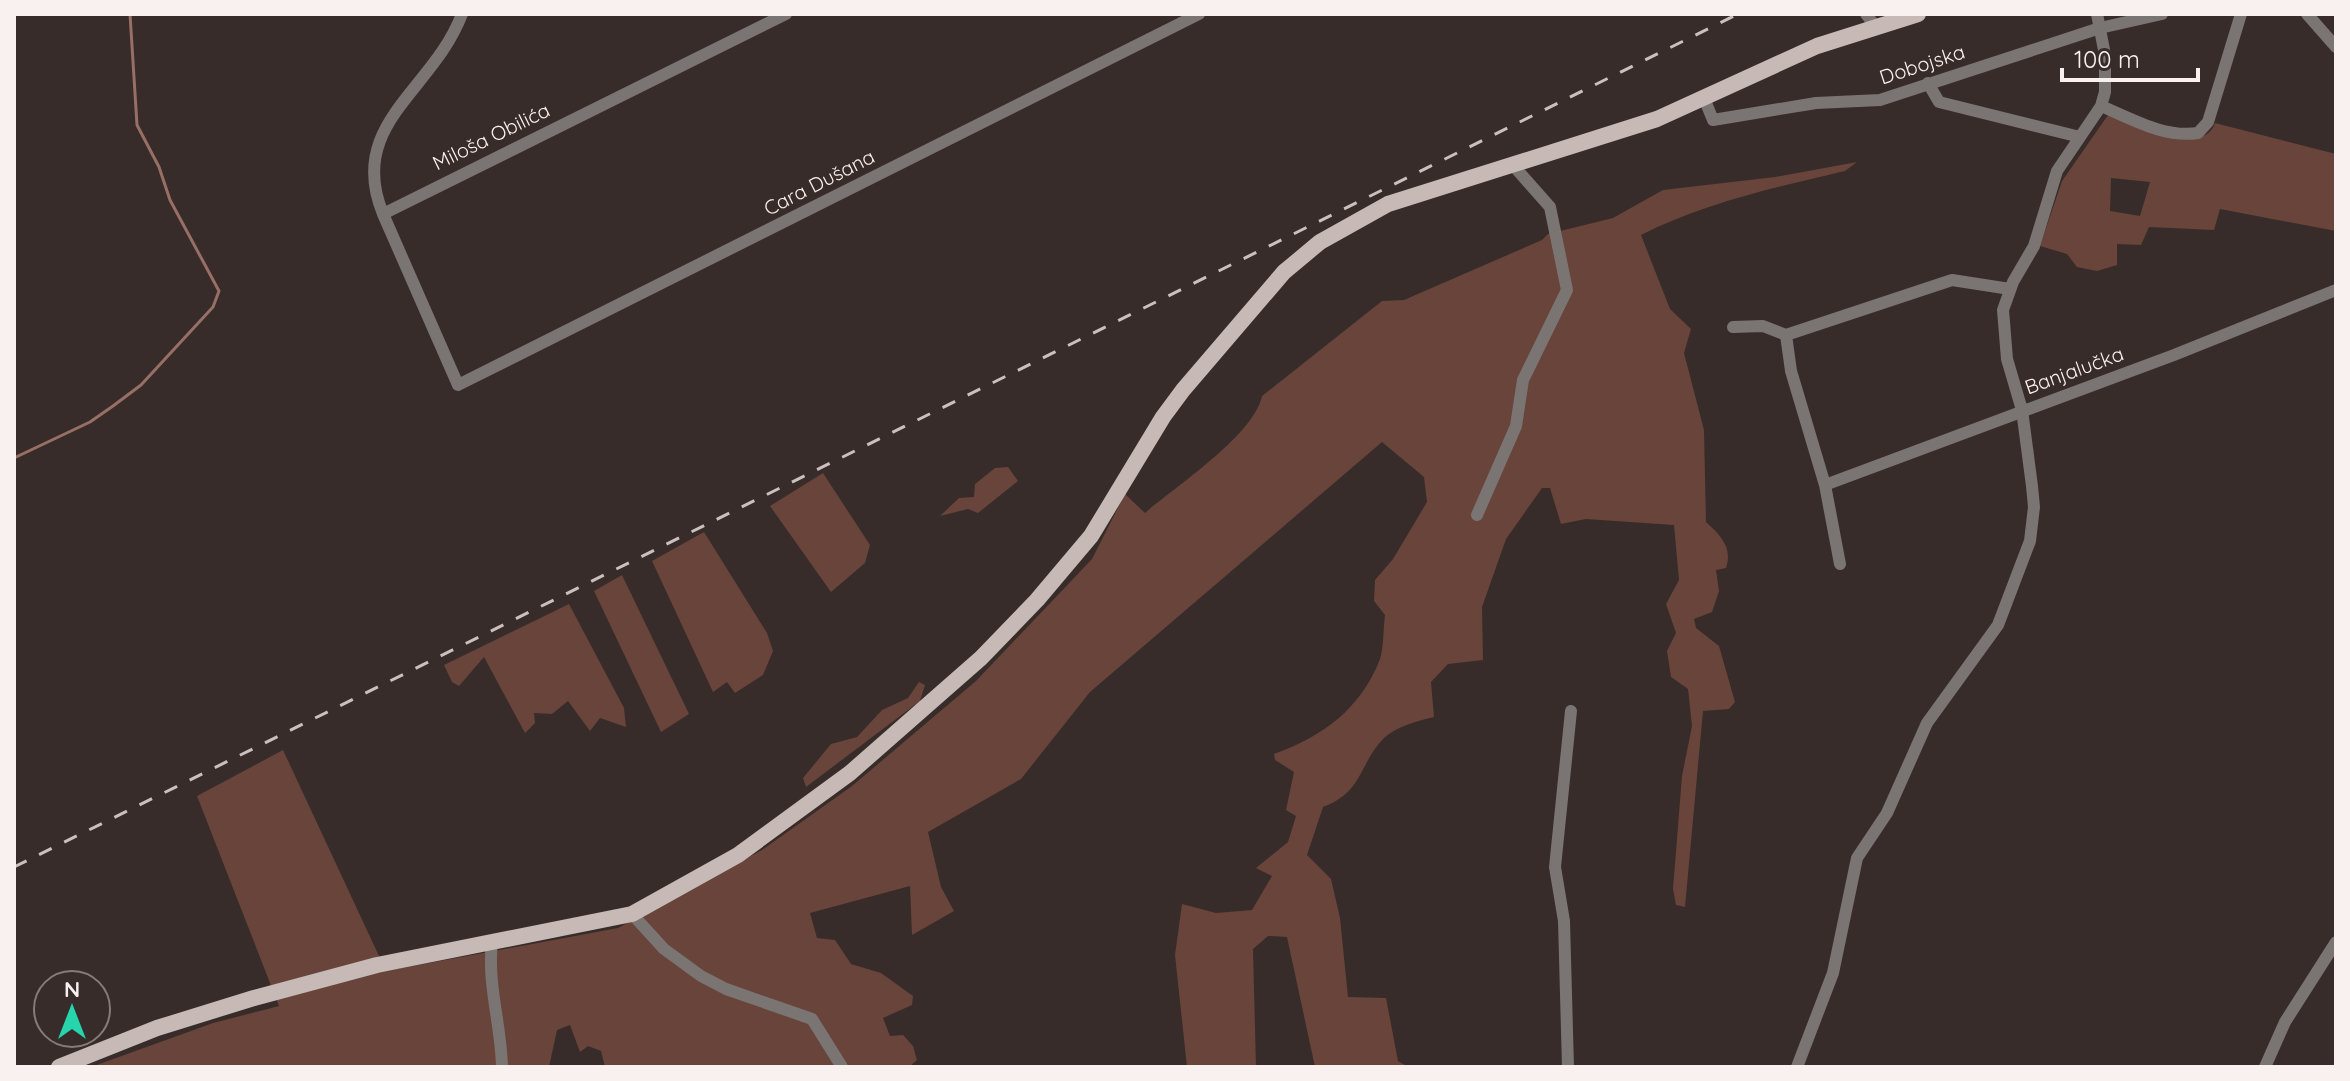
<svg xmlns="http://www.w3.org/2000/svg" width="2350" height="1081" font-family="Quicksand,sans-serif">
<style>
.green{fill:#68443b;fill-rule:evenodd}
.lines{fill:none;stroke-linecap:round;stroke-linejoin:round}
.stream{stroke:#976f65;stroke-width:3}
.minor{stroke:#7a7473;stroke-width:12}
.major{stroke:#c6b9b6;stroke-width:16}
.rail{stroke:#cac1bf;stroke-width:3;stroke-dasharray:14 14;stroke-linecap:butt}
.labels{text-anchor:middle;dominant-baseline:central;stroke-width:6;stroke-linejoin:round;paint-order:stroke}
.street-label{font-size:20px;fill:#f9f1ef;stroke:#372c29}
</style>
<rect width="100%" height="100%" fill="#372c29"/>
<path class="green" d="M 2108,115 C 2132,124 2204,158 2215,123 L 2336,154 L 2336,231 L 2220,209 L 2214,230 L 2149,227 L 2141,245 L 2117,244 L 2117,265 L 2097,271 L 2077,267 L 2067,254 L 2040,246 L 2062,181 ZM 2111,178 L 2150,182 L 2140,216 L 2110,211 Z
M 1857,162 L 1845,171 C 1774,188 1707,202 1641,235 L 1670,309 L 1691,329 L 1684,353 L 1704,430 L 1706,522 C 1720,535 1733,547 1726,568 L 1716,570 L 1719,591 L 1712,612 L 1694,619 L 1696,628 L 1719,646 L 1735,702 L 1729,709 L 1703,711 L 1685,907 L 1676,905 L 1673,889 L 1682,776 L 1692,726 L 1688,689 L 1671,677 L 1667,651 L 1676,633 L 1666,604 L 1679,580 L 1674,525 L 1586,519 L 1561,524 L 1550,488 L 1542,488 L 1506,539 L 1482,607 L 1483,660 L 1448,664 L 1431,682 L 1434,717 C 1418,721 1396,726 1383,739 C 1358,766 1363,792 1323,807 L 1307,855 L 1331,879 L 1340,918 L 1348,997 L 1386,998 L 1398,1061 L 1408,1067 L 1315,1067 L 1287,937 L 1268,936 L 1253,949 L 1256,1067 L 1187,1067 L 1175,955 L 1182,904 L 1216,913 L 1252,910 L 1272,876 L 1256,868 L 1288,842 L 1296,816 L 1286,810 L 1294,772 L 1275,760 L 1274,754 C 1324,736 1361,708 1380,659 C 1384,646 1383,629 1385,615 L 1374,601 L 1375,580 L 1393,559 L 1427,502 L 1424,477 L 1382,442 L 1090,692 L 1021,779 L 928,832 L 941,887 L 954,911 L 912,935 L 910,886 L 810,913 L 817,938 L 835,940 L 851,964 L 881,973 L 913,996 L 912,1005 L 883,1018 L 890,1036 L 903,1035 L 913,1046 L 917,1060 L 909,1067 L 605,1067 L 601,1051 L 588,1046 L 580,1052 L 570,1025 L 557,1030 L 549,1067 L 91,1067 L 213,1023 L 279,1006 L 197,796 L 283,750 L 386,971 L 618,928 L 762,850 L 852,786 L 976,681 L 1092,559 L 1125,494 L 1145,513 C 1176,486 1254,435 1262,396 L 1382,301 L 1404,300 L 1542,240 L 1548,234 L 1613,218 L 1663,190 L 1775,177 Z
M 1008,467 L 1018,481 L 978,513 L 968,509 L 940,516 L 959,498 L 974,497 L 975,484 L 995,468 Z
M 823,473 L 870,545 L 865,563 L 831,592 L 770,506 Z
M 704,532 L 767,633 L 773,651 L 763,675 L 735,693 L 727,682 L 713,692 L 652,561 Z
M 622,575 L 689,714 L 661,732 L 594,591 Z
M 569,604 L 624,708 L 626,727 L 600,718 L 590,731 L 568,701 L 552,714 L 534,713 L 535,723 L 525,733 L 484,657 L 459,686 L 452,682 L 444,665 Z
M 919,682 L 925,685 L 920,701 L 806,787 L 803,778 L 831,744 L 857,737 L 882,710 L 908,698 Z"/>
<g class="lines">
<path class="stream" d="M 14,458 L 90,422 L 113,406 L 141,385 L 213,307 L 219,291 L 170,200 L 159,167 L 137,125 L 130,14"/>
<path class="minor" d="M 786,14 L 383,214 L 458,385 L 1199,14
M 1866,14 L 1875,26
M 2307,14 L 2336,47
M 1928,83 L 1939,102 L 2080,137
M 1704,98 L 1713,120 L 1816,103 L 1880,100 L 2100,28 L 2162,14
M 2101,106 C 2132,119 2164,138 2198,133 L 2208,122 L 2241,14
M 383,214 C 346,124 433,91 462,14
M 1733,327 L 1763,326 L 1786,335
M 1825,485 L 2174,355 L 2336,290
M 1477,515 L 1516,426 L 1523,380 L 1567,290 L 1550,207 L 1512,164
M 1840,564 L 1825,485 L 1791,371 L 1786,335 L 1952,280 L 2010,289
M 632,914 L 664,949 L 701,976 L 726,989 L 812,1019 L 842,1067
M 492,942 C 487,984 501,1024 502,1067
M 1568,1067 L 1564,921 L 1555,867 L 1571,711
M 1797,1067 L 1833,973 L 1857,858 L 1887,813 L 1927,723 L 1998,625 L 2030,541 L 2034,507 L 2032,486 L 2022,410 L 2007,359 L 2003,310 L 2013,282 L 2034,246 L 2057,171 L 2101,106 L 2105,92 L 2105,55 L 2097,14
M 2265,1067 L 2285,1022 L 2336,942"/>
<path class="major" d="M 59,1067 L 157,1028 L 254,998 L 377,965 L 632,914 L 738,855 L 850,773 L 981,658 L 1037,600 L 1091,536 L 1163,417 L 1183,390 L 1284,272 L 1320,242 L 1388,204 L 1657,119 L 1817,46 L 1918,14"/>
<path class="rail" d="M 14,867 L 1738,14"/>
</g>
<g class="labels">
<g class="street-label">
<text transform="translate(1922 64) rotate(-18)">Dobojska</text>
<text transform="translate(491 136) rotate(-26)">Miloša Obilića</text>
<text transform="translate(819 182) rotate(-27)">Cara Dušana</text>
<text transform="translate(2074 370) rotate(-20)">Banjalučka</text>
</g>
</g>
<rect width="2350" height="1081" fill="none" stroke="#f9f1ef" stroke-width="32"/>
<g transform="translate(72 1009)"><circle r="38" fill="#372c29" stroke="#857b78" stroke-width="2"/>
<path d="M0-6L14 30L0 20L-14 30Z" fill="#27d5ad"/>
<text y="-12" font-size="22" font-weight="bold" text-anchor="middle" fill="#f9f1ef">N</text>
</g>
<path d="M2062 68v12h136v-12" fill="none" stroke="#f9f1ef" stroke-width="4"/>
<text x="2074" y="68" font-size="24" fill="#f9f1ef" stroke="#372c29" stroke-width="6" paint-order="stroke">100 m</text>
</svg>
